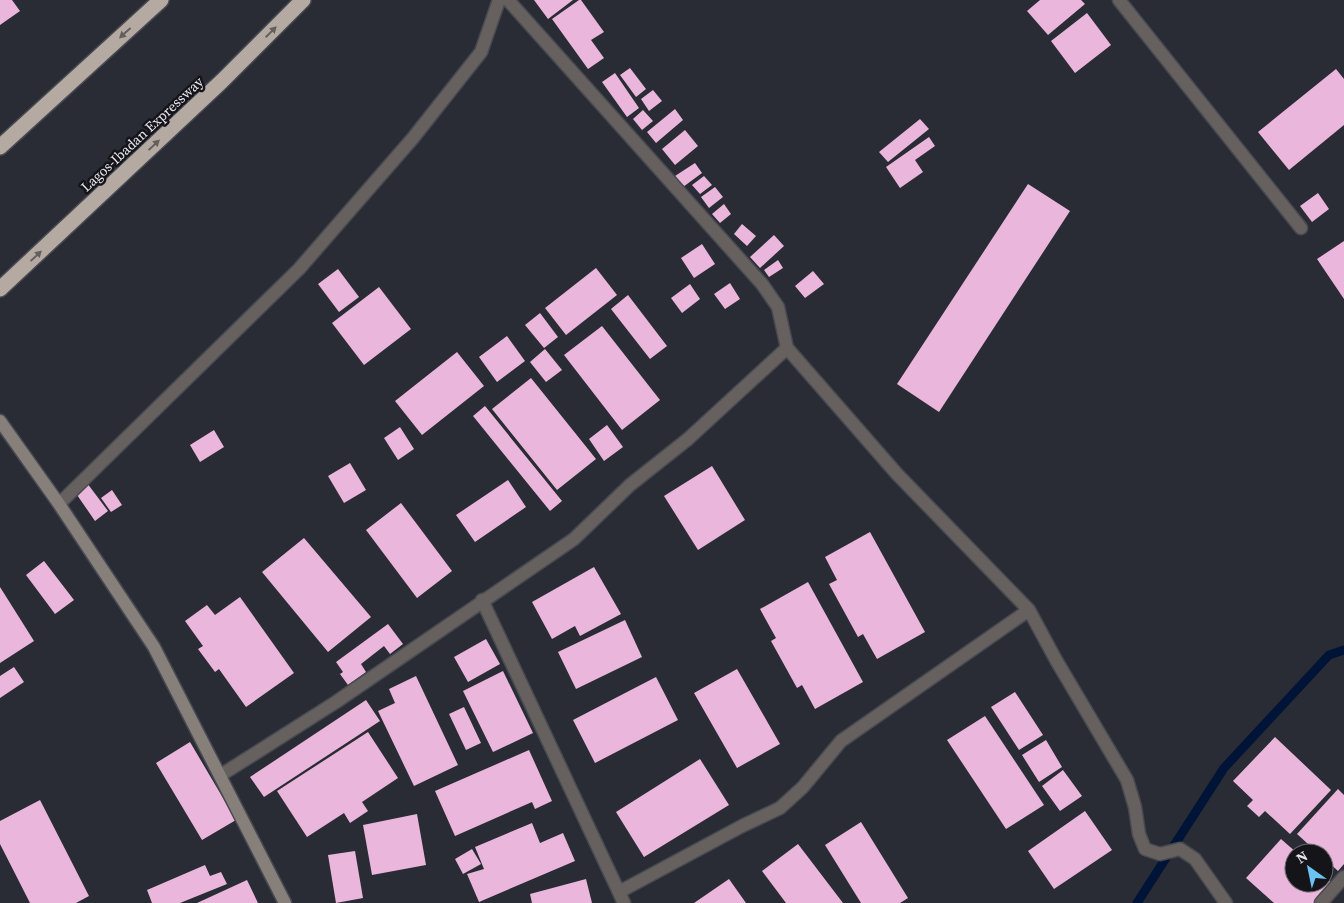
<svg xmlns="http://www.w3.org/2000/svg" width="1344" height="903" font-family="'Source Serif 4',serif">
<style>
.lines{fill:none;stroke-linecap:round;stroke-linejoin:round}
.stream{stroke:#001438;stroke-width:9}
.building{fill:#ebb6dc}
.street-casing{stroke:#484a52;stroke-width:15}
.secondary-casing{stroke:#484a52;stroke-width:15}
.highway-casing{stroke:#484a52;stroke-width:18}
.street{stroke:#66615e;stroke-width:12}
.secondary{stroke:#867f7a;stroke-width:12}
.highway{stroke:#b5aaa2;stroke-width:15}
.oneway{fill:#645f5e}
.labels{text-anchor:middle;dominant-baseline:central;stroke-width:5;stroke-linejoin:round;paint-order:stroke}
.street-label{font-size:14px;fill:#e6e6ed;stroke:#141419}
</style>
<rect width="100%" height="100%" fill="#2a2c35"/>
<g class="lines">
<path class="stream" d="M 1137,903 L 1224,768 L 1329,655 L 1344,650"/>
</g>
<path class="building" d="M 0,0 L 12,0 L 20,11 L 0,25 Z
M 534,0 L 573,0 L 548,19 Z
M 579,0 L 581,0 L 604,32 L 591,40 L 604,58 L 588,69 L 552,19 Z
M 1040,0 L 1081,0 L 1085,4 L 1048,35 L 1027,11 Z
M 1087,13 L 1111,45 L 1075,73 L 1051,41 Z
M 630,68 L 646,89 L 636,97 L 620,75 Z
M 1336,69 L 1344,79 L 1344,125 L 1289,170 L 1258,132 Z
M 615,73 L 639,108 L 627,117 L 602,82 Z
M 653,90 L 662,101 L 649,111 L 641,99 Z
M 675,109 L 683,120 L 656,143 L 647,132 Z
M 643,110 L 653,121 L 642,130 L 633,119 Z
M 920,119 L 929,129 L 888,162 L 879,152 Z
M 685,130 L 698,146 L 675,165 L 662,149 Z
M 929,137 L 935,146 L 915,160 L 923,172 L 900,188 L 886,167 Z
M 695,163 L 702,173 L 683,187 L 675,176 Z
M 704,176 L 712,185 L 700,194 L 692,185 Z
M 1028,184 L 1070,211 L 939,412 L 897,384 Z
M 715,187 L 723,197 L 709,208 L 701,197 Z
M 1318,193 L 1329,209 L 1312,222 L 1300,206 Z
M 724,204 L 731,214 L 720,223 L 712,214 Z
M 742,224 L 756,236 L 747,246 L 734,234 Z
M 774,235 L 784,246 L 760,268 L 750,257 Z
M 1344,241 L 1344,299 L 1317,259 Z
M 702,244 L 715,264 L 694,278 L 681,258 Z
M 778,260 L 783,268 L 769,277 L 764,270 Z
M 596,268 L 617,295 L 566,335 L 545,308 Z
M 338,269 L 359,297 L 339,312 L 318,284 Z
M 813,271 L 824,284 L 805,298 L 795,286 Z
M 730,283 L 740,299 L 725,309 L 714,294 Z
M 690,284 L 700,299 L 682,313 L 671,298 Z
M 379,287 L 411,329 L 364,365 L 332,323 Z
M 628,295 L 667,346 L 650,359 L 611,309 Z
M 540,313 L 558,337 L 544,348 L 525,325 Z
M 602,326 L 660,400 L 622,430 L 564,355 Z
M 507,336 L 525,361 L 497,382 L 479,357 Z
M 545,349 L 562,370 L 546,382 L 530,362 Z
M 457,352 L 484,386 L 422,435 L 395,401 Z
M 531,378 L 596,459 L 557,490 L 492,409 Z
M 485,406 L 562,501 L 550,511 L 473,416 Z
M 607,425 L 623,447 L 604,461 L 589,439 Z
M 400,427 L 414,449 L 398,460 L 384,438 Z
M 214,430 L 224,447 L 200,462 L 190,445 Z
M 350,463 L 366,490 L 344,503 L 328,476 Z
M 712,466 L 745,520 L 698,550 L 664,496 Z
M 508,480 L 526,507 L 475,542 L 456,515 Z
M 87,483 L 108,511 L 95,521 L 75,492 Z
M 112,490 L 122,505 L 111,512 L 101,498 Z
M 401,503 L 452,571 L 417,598 L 366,530 Z
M 870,532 L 925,632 L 877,659 L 863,634 L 858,637 L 829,584 L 837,580 L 825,557 Z
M 304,538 L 371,617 L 328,652 L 262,572 Z
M 44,561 L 74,600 L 55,614 L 26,575 Z
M 594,567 L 621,614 L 580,636 L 575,626 L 552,639 L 532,602 Z
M 808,582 L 863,682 L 815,709 L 802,685 L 797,688 L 771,641 L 776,638 L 760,609 Z
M 0,587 L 34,641 L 0,663 Z
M 240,597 L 294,673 L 246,707 L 219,669 L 215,672 L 198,649 L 203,646 L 185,621 L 207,605 L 215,615 Z
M 625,620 L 642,657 L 576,689 L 558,652 Z
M 388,624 L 403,644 L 390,654 L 384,646 L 361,664 L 366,672 L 348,685 L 340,674 L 343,672 L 336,662 Z
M 486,639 L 500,664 L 468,682 L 454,657 Z
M 14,667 L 24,682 L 0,698 L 0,676 Z
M 737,669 L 780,744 L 737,768 L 694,693 Z
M 503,671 L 533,733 L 493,752 L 463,691 Z
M 416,676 L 458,765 L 414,786 L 378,711 L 395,703 L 389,689 Z
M 656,677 L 678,720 L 595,763 L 573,720 Z
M 1015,692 L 1043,735 L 1019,750 L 991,707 Z
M 366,700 L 380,721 L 264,797 L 250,777 Z
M 464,707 L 481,743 L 466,750 L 449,714 Z
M 985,716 L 1044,805 L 1006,829 L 947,740 Z
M 368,732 L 398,778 L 362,802 L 368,811 L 350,823 L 344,813 L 307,837 L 277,791 Z
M 1275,737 L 1331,790 L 1290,834 L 1265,811 L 1259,817 L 1247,806 L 1253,800 L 1233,781 Z
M 1046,740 L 1062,767 L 1039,782 L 1022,755 Z
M 190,742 L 236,820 L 202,840 L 156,763 Z
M 529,750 L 552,801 L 535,809 L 532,802 L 455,836 L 435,791 Z
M 700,759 L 729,805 L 644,857 L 616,812 Z
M 1063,770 L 1082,796 L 1060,811 L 1042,786 Z
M 1338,789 L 1344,795 L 1344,864 L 1338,871 L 1324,858 L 1324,853 L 1318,853 L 1297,834 Z
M 40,800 L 89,896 L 76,903 L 30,903 L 0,844 L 0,821 Z
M 1085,811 L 1112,850 L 1054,889 L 1028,851 Z
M 417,814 L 426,865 L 372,875 L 363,825 Z
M 861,822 L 908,898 L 900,903 L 861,903 L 825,845 Z
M 532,823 L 540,843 L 563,833 L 575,861 L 479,902 L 467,874 L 484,869 L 475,847 Z
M 1281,839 L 1297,853 L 1294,853 L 1294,883 L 1324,883 L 1324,877 L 1332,883 L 1314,903 L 1274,903 L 1246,878 Z
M 798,844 L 843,903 L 786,903 L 762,871 Z
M 472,849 L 481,864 L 463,874 L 455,859 Z
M 355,851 L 363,898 L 336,903 L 328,855 Z
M 205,865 L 210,876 L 221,872 L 227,884 L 180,903 L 152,903 L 147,890 Z
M 586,879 L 592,903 L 532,903 L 530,894 Z
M 729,879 L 746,903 L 694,903 Z
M 247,880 L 258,903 L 197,903 Z"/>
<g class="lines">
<defs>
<path id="street" d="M 508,0 L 762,284 L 778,307 L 787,348 L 897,474 L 1029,610 L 1056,660 L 1127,780 L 1135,807 L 1139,834 L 1145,849 L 1160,854 L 1180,849 L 1195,859 L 1226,903
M 1119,0 L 1301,228
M 59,504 L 299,269 L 413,138 L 481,52 L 499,0
M 482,600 L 624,903
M 221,775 L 336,702 L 574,539 L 630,485 L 688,439 L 787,348
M 619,892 L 742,826 L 780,808 L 803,787 L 841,741 L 1029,610
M 1321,903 L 1344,877"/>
<path id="secondary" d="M 0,421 L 59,504 L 154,647 L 285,903"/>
<path id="highway" d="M 0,147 L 161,0
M 0,289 L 222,81 L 303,0"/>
</defs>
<use href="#street" class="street-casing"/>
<use href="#secondary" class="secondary-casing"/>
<use href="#highway" class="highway-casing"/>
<use href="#street" class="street"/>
<use href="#secondary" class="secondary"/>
<use href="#highway" class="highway"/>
</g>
<defs><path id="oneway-solid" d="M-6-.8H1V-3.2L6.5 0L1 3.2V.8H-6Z" transform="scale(1.25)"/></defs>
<g class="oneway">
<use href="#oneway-solid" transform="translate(271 32) rotate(-45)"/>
<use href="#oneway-solid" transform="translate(125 33) rotate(138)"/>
<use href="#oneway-solid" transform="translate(154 145) rotate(-43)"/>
<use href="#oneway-solid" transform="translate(36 256) rotate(-43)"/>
</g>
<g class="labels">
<g class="street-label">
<text transform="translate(142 134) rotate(-43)">Lagos-Ibadan Expressway</text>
</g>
</g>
<g transform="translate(1309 868) rotate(327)"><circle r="24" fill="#141419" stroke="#68686e"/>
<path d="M0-4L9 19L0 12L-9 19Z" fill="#6ac3f1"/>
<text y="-8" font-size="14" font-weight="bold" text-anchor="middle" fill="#e6e6ed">N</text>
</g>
</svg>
